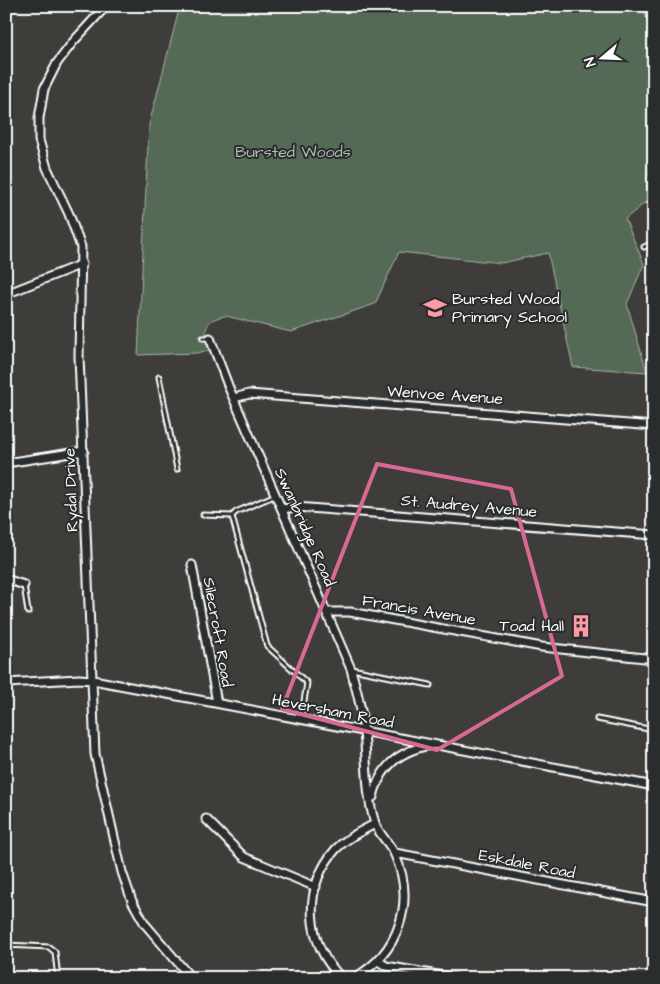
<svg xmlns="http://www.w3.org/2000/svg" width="660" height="984" font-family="'Architects Daughter',sans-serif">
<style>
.green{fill:#556a56;stroke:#aab4aa}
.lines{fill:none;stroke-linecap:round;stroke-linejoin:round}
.service-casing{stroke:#fff;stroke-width:7}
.minor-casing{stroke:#fff;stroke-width:11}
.service{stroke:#2a2d2e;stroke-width:3}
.minor{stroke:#2a2d2e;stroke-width:7}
.marked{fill:none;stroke:#d76994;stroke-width:4;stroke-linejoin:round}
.labels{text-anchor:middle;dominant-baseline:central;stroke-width:4;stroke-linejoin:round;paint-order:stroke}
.park-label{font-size:16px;fill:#b2bcb3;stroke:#2a2d2e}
.poi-label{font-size:16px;fill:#fff;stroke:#2a2d2e;text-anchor:start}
.street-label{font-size:16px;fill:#fff;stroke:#2a2d2e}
</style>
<rect width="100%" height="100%" fill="#3e3d39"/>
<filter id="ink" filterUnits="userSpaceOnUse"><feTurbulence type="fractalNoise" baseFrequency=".02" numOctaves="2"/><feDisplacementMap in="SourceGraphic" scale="10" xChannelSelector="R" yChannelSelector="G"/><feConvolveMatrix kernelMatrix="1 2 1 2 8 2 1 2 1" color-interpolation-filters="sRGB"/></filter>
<g filter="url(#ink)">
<path class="green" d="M 180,6 L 642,6 L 654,37 L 654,147 L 647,174 L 646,202 L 625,219 L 644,264 L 627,304 L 647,372 L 573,367 L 548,253 L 501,263 L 399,252 L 375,304 L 291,332 L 226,316 C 202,319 204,332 210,350 L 197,353 L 138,355 L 149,125 Z"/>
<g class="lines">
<defs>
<path id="service" d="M 651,6 L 654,15
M 6,11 L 8,6
M 654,166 L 652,174 L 654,180
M 644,247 L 654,243
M 203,338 L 210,338
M 159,377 L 177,469
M 276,495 L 236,512 L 232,516 L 233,520 L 267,646 L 307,683 L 301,719
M 203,515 L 232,516
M 24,585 L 28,612
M 352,669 L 430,685
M 597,719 L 654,730
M 6,945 L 49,947 L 55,952 L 58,978"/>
<path id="minor" d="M 106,6 L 73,42 L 57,63 L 44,89 L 39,118 L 39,140 L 47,168 L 69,214 L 81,247 L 79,356 L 95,754 L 122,872 L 132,901 L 145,924 L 191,978
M 6,294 L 82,264
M 210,338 L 229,388 L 351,669 C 355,685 360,701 362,717 C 368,751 364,790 375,823 C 378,834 390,843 395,855 C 416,902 399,953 354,978
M 234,398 L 249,394 L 654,426
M 6,463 L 84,451
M 282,509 L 296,507 L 654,535
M 192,565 L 217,703
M 6,579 L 24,585
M 328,612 L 350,612 L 542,647 L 654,659
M 6,683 L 79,679 L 93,680 L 654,786
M 373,797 C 380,766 400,750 431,745
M 206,819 L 244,857 L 316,887
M 395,853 L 654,902
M 378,961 L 386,966 L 455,978
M 342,978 C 305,944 302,887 336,849 C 347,838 361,831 375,824"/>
</defs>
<use href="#service" class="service-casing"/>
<use href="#minor" class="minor-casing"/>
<use href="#service" class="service"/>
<use href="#minor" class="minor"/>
</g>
</g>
<path class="marked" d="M 377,464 L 511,489 L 562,676 L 437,750 L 282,709 Z"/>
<defs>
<symbol id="school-bare" viewBox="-9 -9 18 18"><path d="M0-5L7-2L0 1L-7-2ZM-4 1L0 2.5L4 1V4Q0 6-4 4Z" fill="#ff9aa2" stroke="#2a2d2e" stroke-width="2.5" paint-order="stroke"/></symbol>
<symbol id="building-bare" viewBox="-9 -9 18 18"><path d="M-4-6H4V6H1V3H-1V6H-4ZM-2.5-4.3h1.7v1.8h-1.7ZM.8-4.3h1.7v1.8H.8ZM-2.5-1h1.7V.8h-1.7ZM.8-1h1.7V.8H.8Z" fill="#ff9aa2" stroke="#2a2d2e" stroke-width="2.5" paint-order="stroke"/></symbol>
</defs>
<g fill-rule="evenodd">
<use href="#school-bare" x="419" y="292" width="32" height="32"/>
<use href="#building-bare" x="565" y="610" width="32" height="32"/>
</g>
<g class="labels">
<g class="park-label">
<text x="293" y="152">Bursted Woods</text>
</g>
<g class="poi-label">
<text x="452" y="299">Bursted Wood<tspan x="452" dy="18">Primary School</tspan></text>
<text x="564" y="626" text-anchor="end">Toad Hall</text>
</g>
<g class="street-label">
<text transform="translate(445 395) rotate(4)">Wenvoe Avenue</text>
<text transform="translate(71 490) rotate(-92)">Rydal Drive</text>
<text transform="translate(469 506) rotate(5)">St. Audrey Avenue</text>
<text transform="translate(305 527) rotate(66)">Swanbridge Road</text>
<text transform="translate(419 610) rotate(10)">Francis Avenue</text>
<text transform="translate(218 632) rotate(80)">Silecroft Road</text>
<text transform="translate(333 711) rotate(11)">Heversham Road</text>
<text transform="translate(527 864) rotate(11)">Eskdale Road</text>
</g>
</g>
<rect width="660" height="984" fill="none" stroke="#2a2d2e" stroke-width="25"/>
<rect x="12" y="12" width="635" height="959" fill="none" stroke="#fff" stroke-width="2" filter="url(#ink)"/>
<g transform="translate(602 58) rotate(251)" stroke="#2a2d2e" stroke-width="4" paint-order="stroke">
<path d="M0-4L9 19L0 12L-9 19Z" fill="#ffffff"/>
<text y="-8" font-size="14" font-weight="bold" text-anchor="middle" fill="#ffffff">N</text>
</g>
</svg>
